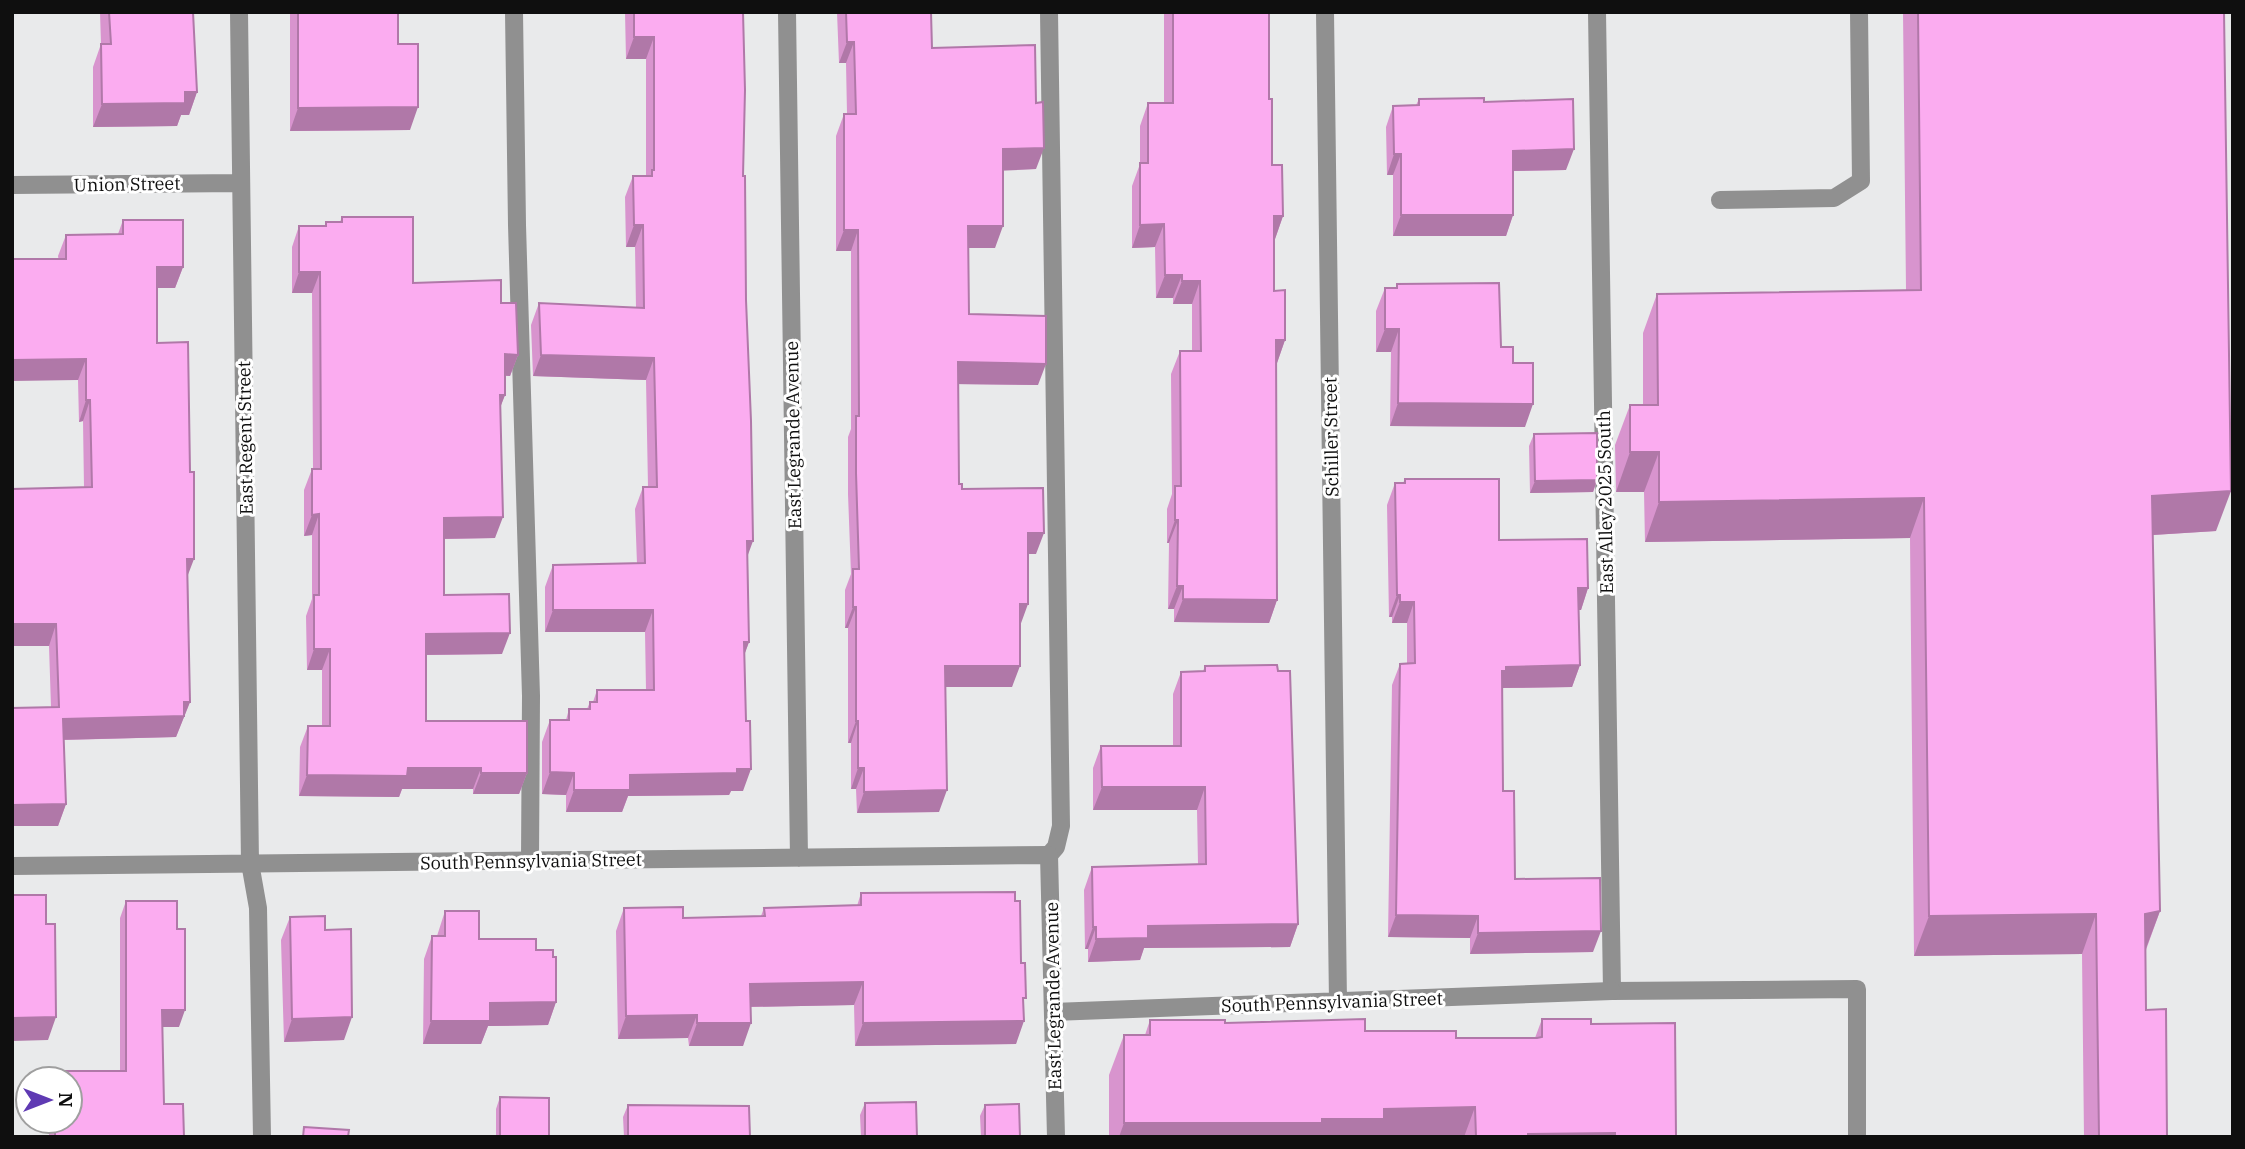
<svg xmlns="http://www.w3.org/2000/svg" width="2245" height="1149" font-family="'IBM Plex Serif',serif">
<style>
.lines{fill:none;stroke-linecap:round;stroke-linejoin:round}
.lane{stroke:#909090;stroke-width:18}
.street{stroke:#909090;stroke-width:18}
.wall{fill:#d894ce}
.shaded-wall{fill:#b078a8}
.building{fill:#fbacf0;stroke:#b078a8;stroke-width:2}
.labels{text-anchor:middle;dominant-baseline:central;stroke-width:6;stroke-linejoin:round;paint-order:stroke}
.street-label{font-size:18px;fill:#0f0f0f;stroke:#fff}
</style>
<rect width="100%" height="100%" fill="#e9eaeb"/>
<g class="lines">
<path class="lane" d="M 514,12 L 517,225 L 531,696 L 530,861
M 1597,12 L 1612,991 L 1857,989 L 1857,1137
M 1720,200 L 1834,198 L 1861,181 L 1859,12
M 1049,855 L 1056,847 L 1061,826 L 1049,12
M 250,863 L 258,908 L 262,1137"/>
<path class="street" d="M 239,12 L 250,863
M 787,12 L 799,858
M 1325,12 L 1338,1002
M 12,185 L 241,183
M 12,866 L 1049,855 L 1056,1137
M 1053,1012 L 1612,991"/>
</g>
<path class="wall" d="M 100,12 L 193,12 L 197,92 L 189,115 L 181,115 L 177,126 L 93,127 L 93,67 L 101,44 Z
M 290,12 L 398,12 L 398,44 L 410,130 L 290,131 Z
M 625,12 L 743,12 L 743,176 L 749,642 L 744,655 L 743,791 L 731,791 L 729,795 L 628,796 L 622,812 L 566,812 L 566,795 L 542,794 L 542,742 L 550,720 L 566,720 L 569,709 L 587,709 L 590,702 L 593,702 L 597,690 L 646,690 L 645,632 L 545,632 L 545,587 L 553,565 L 637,564 L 635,509 L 643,487 L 648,487 L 646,380 L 533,376 L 531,325 L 539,303 L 636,308 L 635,247 L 626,247 L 625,197 L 633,176 L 646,176 L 646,59 L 626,59 Z
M 837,12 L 931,12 L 932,48 L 1036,169 L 1003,170 L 995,248 L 968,248 L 969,314 L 1038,385 L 958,384 L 959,484 L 962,489 L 1036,554 L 1028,554 L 1012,687 L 945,687 L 939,812 L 857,813 L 856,789 L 851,789 L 851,743 L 848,743 L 848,628 L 845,628 L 845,590 L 851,574 L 848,494 L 848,437 L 851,429 L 851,251 L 836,251 L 836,136 L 844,114 L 847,114 L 846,63 L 839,63 Z
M 1164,12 L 1269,12 L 1269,99 L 1272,165 L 1283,216 L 1275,239 L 1274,239 L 1274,291 L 1285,340 L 1277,363 L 1276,363 L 1277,600 L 1269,623 L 1174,622 L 1174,609 L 1168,609 L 1169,543 L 1167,543 L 1167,509 L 1172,494 L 1171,374 L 1180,351 L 1192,351 L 1192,304 L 1173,304 L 1173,298 L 1156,298 L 1155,247 L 1132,248 L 1132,186 L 1140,164 L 1140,126 L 1148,103 L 1164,103 Z
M 1903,12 L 2224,12 L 2216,531 L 2152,535 L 2160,911 L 2146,950 L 2146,1010 L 2167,1137 L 2084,1137 L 2082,954 L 1914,956 L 1910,538 L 1645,542 L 1644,492 L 1616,492 L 1615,445 L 1630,405 L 1643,405 L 1643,333 L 1657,294 L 1906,290 Z
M 1419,99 L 1484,102 L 1566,170 L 1513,171 L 1513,215 L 1506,236 L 1393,236 L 1393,175 L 1387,175 L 1386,127 L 1393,106 L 1416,105 Z
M 342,217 L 413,283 L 501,303 L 518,355 L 510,376 L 505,376 L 505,395 L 500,407 L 495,538 L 444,539 L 444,595 L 502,654 L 426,655 L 426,721 L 527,773 L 519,794 L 473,794 L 473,789 L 402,789 L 399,797 L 299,796 L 300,747 L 308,726 L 322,726 L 322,670 L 307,670 L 306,616 L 312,599 L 312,535 L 304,536 L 304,490 L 312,469 L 313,469 L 312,293 L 292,293 L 292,247 L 299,226 L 325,226 L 326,222 L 340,222 Z
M 123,220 L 183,267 L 175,288 L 157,288 L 157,343 L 188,575 L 190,702 L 176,737 L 64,740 L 66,804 L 58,826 L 12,826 L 12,708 L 51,707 L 49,646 L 12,646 L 84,488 L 83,421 L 79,422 L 78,380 L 58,256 L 66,235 L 118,234 Z
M 1397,284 L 1501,347 L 1513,363 L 1525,427 L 1390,426 L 1391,352 L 1376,352 L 1376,311 L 1385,288 L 1396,288 Z
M 1534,434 L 1597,480 L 1593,492 L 1530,493 L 1529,446 Z
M 1405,479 L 1499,540 L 1588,588 L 1581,610 L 1579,610 L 1580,665 L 1572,687 L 1502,688 L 1503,791 L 1515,879 L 1593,952 L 1470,954 L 1470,938 L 1388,937 L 1392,685 L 1400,664 L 1407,664 L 1407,623 L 1392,623 L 1392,617 L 1389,617 L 1387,505 L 1395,483 L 1403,483 Z
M 1205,666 L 1298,924 L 1290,947 L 1144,948 L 1140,960 L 1088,962 L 1088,949 L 1085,949 L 1084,890 L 1092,867 L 1198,864 L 1197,810 L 1093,810 L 1093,768 L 1101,746 L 1173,746 L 1173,694 L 1181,672 L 1203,671 Z
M 861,893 L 1015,901 L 1021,963 L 1023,1007 L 1016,1044 L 855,1046 L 854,1005 L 751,1007 L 743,1046 L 689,1046 L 688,1038 L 618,1039 L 616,931 L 624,908 L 683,918 L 761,916 L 764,908 L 857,906 Z
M 126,901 L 179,1027 L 162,1027 L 164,1104 L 184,1137 L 49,1137 L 49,1121 L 70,1121 L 70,1079 L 52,1079 L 55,1071 L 120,1071 L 120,918 Z
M 445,911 L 479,939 L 536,950 L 556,1002 L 548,1025 L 488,1026 L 481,1044 L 423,1044 L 424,959 L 432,936 L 437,936 Z
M 290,917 L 325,930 L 344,1040 L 284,1042 L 281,940 Z
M 1542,1019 L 1591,1024 L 1676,1137 L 1109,1137 L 1109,1075 L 1124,1035 L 1145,1035 L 1150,1020 L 1365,1031 L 1456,1038 L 1535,1038 Z
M 500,1097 L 549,1137 L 496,1137 L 496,1109 Z
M 865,1103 L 917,1137 L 861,1137 L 860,1115 Z
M 628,1105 L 750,1137 L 624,1137 L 623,1117 Z
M 985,1105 L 1020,1137 L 981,1137 L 980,1116 Z"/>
<path class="shaded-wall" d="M 634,37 L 654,37 L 646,59 L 626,59 Z
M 847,42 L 854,42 L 846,63 L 839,63 Z
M 185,92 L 197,92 L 189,115 L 181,115 L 177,126 L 93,127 L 102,104 Z
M 418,107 L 410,130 L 290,131 L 298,108 Z
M 1044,148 L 1036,169 L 995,171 L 1003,149 Z
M 1574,149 L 1566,170 L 1506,171 L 1513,151 Z
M 1394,154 L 1401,154 L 1393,175 L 1387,175 Z
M 1401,215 L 1513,215 L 1506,236 L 1393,236 Z
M 1274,216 L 1283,216 L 1275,239 L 1265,239 Z
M 1164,224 L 1155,247 L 1132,248 L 1140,225 Z
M 634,225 L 643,225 L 635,247 L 626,247 Z
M 968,226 L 1003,226 L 995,248 L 960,248 Z
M 844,230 L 858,230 L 851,251 L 836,251 Z
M 157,267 L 183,267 L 175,288 L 150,288 Z
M 299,272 L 320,272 L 312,293 L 292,293 Z
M 1165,275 L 1182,275 L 1173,298 L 1156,298 Z
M 1182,281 L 1200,281 L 1192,304 L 1173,304 Z
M 1385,329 L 1399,329 L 1391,352 L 1376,352 Z
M 1276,340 L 1285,340 L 1277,363 L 1267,363 Z
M 505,354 L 518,355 L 510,376 L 498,375 Z
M 541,355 L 654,358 L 646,380 L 533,376 Z
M 86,359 L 78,380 L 12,381 L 12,360 Z
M 958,362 L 1046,364 L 1038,385 L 950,384 Z
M 500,395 L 505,395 L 497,416 Z
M 86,400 L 90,400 L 83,421 L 79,422 Z
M 1398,403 L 1533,404 L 1525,427 L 1390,426 Z
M 1630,452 L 1659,452 L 1644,492 L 1616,492 Z
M 1597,480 L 1593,492 L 1530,493 L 1535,481 Z
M 2231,491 L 2216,531 L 2137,536 L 2152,496 Z
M 1924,498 L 1910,538 L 1645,542 L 1659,502 Z
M 319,514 L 312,535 L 304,536 L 312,515 Z
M 503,517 L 495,538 L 436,539 L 444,518 Z
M 1175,520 L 1178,520 L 1169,543 L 1167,543 Z
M 1028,533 L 1044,533 L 1036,554 L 1020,554 Z
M 747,541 L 753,541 L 745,563 Z
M 187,559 L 194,559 L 186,580 Z
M 1177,586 L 1183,586 L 1174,609 L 1168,609 Z
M 1578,588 L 1588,588 L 1581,610 L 1571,610 Z
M 1397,595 L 1400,595 L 1392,617 L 1389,617 Z
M 1183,599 L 1277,600 L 1269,623 L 1174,622 Z
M 1400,602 L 1414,602 L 1407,623 L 1392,623 Z
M 1020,604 L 1028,604 L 1020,626 Z
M 853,607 L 856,607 L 848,628 L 845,628 Z
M 553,610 L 653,610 L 645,632 L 545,632 Z
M 12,624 L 56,624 L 49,646 L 12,646 Z
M 510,633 L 502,654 L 418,655 L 426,634 Z
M 744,642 L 749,642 L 741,664 Z
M 314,649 L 330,649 L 322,670 L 307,670 Z
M 1580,665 L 1572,687 L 1500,688 L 1502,671 L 1506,667 Z
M 945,666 L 1020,666 L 1012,687 L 937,687 Z
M 184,702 L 190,702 L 176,737 L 56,740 L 63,719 Z
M 856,721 L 858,721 L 851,743 L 848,743 Z
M 408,768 L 481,768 L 473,789 L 402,789 L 399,797 L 299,796 L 307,775 Z
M 858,768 L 864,768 L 856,789 L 851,789 Z
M 751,769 L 743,791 L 731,791 L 729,795 L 628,796 L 622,812 L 566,812 L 574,790 L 630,775 Z
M 550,772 L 574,773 L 566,795 L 542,794 Z
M 481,773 L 527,773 L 519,794 L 473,794 Z
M 1102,787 L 1205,787 L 1197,810 L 1093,810 Z
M 947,790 L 939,812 L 857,813 L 864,792 Z
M 66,804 L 58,826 L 12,826 L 12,805 Z
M 2160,911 L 2145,951 L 2145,914 Z
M 2096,914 L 2082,954 L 1914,956 L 1929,916 Z
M 1396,915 L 1478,916 L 1470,938 L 1388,937 Z
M 1298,924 L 1290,947 L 1144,948 L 1140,960 L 1088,962 L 1096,939 L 1148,926 Z
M 1093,927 L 1096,927 L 1088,949 L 1085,949 Z
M 1601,931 L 1593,952 L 1470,954 L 1478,933 Z
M 863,982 L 854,1005 L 742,1007 L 750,984 Z
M 556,1002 L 548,1025 L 488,1026 L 481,1044 L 423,1044 L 431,1021 L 490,1003 Z
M 162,1010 L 185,1010 L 179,1027 L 156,1027 Z
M 697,1015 L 688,1038 L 618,1039 L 626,1016 Z
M 56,1017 L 48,1040 L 12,1041 L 12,1018 Z
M 352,1017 L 344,1040 L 284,1042 L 292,1019 Z
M 1024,1021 L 1016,1044 L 855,1046 L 863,1023 Z
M 697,1023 L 751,1023 L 743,1046 L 689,1046 Z
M 1475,1107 L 1464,1137 L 1119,1137 L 1124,1123 L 1322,1119 L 1384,1109 Z
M 1615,1133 L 1614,1137 L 1527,1137 L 1528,1134 Z"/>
<path class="building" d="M 109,12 L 193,12 L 197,92 L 185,92 L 185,103 L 102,104 L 101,44 L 111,44 Z
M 298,12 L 398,12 L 398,44 L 418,44 L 418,107 L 298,108 Z
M 634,12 L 743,12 L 745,90 L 743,176 L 745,176 L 746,300 L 751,421 L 753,541 L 747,541 L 749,642 L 744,642 L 746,721 L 750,721 L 751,769 L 737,769 L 737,773 L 630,775 L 630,790 L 574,790 L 574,773 L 550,772 L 550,720 L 569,720 L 569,709 L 590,709 L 590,702 L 597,702 L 597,690 L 654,690 L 653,610 L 553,610 L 553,565 L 645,563 L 643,487 L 657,487 L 654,358 L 541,355 L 539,303 L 644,308 L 643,225 L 634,225 L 633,176 L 652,176 L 652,170 L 654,170 L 654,37 L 634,37 Z
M 846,12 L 931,12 L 932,48 L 1035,45 L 1036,103 L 1043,102 L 1044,148 L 1003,149 L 1003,226 L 968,226 L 969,314 L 1046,316 L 1046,364 L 958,362 L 959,484 L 962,484 L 962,489 L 1043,488 L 1044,533 L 1028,533 L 1028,604 L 1020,604 L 1020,666 L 945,666 L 947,790 L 864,792 L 864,768 L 858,768 L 858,721 L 856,721 L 856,607 L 853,607 L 853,569 L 859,569 L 856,473 L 856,416 L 859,416 L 858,230 L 844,230 L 844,114 L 856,114 L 854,42 L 847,42 Z
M 1173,12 L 1269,12 L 1269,99 L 1272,99 L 1272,165 L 1282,165 L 1283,216 L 1274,216 L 1274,291 L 1285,290 L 1285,340 L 1276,340 L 1277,600 L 1183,599 L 1183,586 L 1177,586 L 1178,520 L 1175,520 L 1175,486 L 1181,486 L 1180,351 L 1201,351 L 1200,281 L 1182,281 L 1182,275 L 1165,275 L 1164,224 L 1140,225 L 1140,163 L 1148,163 L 1148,103 L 1173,103 Z
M 1918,12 L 2224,12 L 2231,491 L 2152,496 L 2160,911 L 2145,914 L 2146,1010 L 2166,1009 L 2167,1137 L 2099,1137 L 2096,914 L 1929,916 L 1924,498 L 1659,502 L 1659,452 L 1630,452 L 1630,405 L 1658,405 L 1657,294 L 1921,290 Z
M 1484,98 L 1484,102 L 1573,99 L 1574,149 L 1513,151 L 1513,215 L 1401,215 L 1401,154 L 1394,154 L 1393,106 L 1419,105 L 1419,99 Z
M 342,217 L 413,217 L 413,283 L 501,280 L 501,303 L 516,303 L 518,355 L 505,354 L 505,395 L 500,395 L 503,517 L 444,518 L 444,595 L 509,594 L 510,633 L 426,634 L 426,721 L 527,721 L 527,773 L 481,773 L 481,768 L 408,768 L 407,776 L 307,775 L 308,726 L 330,726 L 330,649 L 314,649 L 314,595 L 319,595 L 319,514 L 312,515 L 312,469 L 321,469 L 320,272 L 299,272 L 299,226 L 326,226 L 326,222 L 342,222 Z
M 123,220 L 183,220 L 183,267 L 157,267 L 157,343 L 188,342 L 190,472 L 194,472 L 194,559 L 187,559 L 190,702 L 184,702 L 184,716 L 63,719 L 66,804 L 12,805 L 12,708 L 59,707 L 56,624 L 12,624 L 12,489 L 92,487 L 90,400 L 86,400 L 86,359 L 12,360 L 12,259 L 66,259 L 66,235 L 123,234 Z
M 1499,283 L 1501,347 L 1513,347 L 1513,363 L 1533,363 L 1533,404 L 1398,403 L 1399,329 L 1385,329 L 1385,288 L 1397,288 L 1397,284 Z
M 1597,433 L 1597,480 L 1535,481 L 1534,434 Z
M 1405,479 L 1499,479 L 1499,540 L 1587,539 L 1588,588 L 1578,588 L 1580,665 L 1506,667 L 1506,671 L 1502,671 L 1503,791 L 1514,791 L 1515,879 L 1600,878 L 1601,931 L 1478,933 L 1478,916 L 1396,915 L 1400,664 L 1415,663 L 1414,602 L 1400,602 L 1400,595 L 1397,595 L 1395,483 L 1405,483 Z
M 1277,665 L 1278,671 L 1290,671 L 1298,924 L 1148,926 L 1148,938 L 1096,939 L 1096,927 L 1093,927 L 1092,867 L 1206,864 L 1205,787 L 1102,787 L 1101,746 L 1181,746 L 1181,672 L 1205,671 L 1205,666 Z
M 1015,892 L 1015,901 L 1020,901 L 1021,963 L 1025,963 L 1026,998 L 1023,998 L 1024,1021 L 863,1023 L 863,982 L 750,984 L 751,1023 L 697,1023 L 697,1015 L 626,1016 L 624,908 L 683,907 L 683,918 L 765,916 L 764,908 L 861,905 L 861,893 Z
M 12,895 L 46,895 L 46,924 L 55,924 L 56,1017 L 12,1018 Z
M 126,901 L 177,901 L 177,929 L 185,929 L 185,1010 L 162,1010 L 164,1104 L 183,1104 L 184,1137 L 55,1137 L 55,1121 L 70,1121 L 70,1079 L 55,1079 L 55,1071 L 126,1071 Z
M 445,911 L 479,911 L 479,939 L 536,939 L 536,950 L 553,950 L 553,957 L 556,957 L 556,1002 L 490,1003 L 490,1021 L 431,1021 L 432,936 L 445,936 Z
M 325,916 L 325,930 L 351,929 L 352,1017 L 292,1019 L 290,917 Z
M 1365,1019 L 1365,1031 L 1456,1031 L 1456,1038 L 1537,1038 L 1542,1037 L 1542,1019 L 1591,1019 L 1591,1024 L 1675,1023 L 1676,1137 L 1615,1137 L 1615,1133 L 1528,1134 L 1528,1137 L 1476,1137 L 1475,1107 L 1384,1109 L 1384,1119 L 1322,1119 L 1322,1123 L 1124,1123 L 1124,1035 L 1150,1035 L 1150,1020 L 1225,1020 L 1225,1023 Z
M 500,1097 L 549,1098 L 549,1137 L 500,1137 Z
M 916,1102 L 917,1137 L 865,1137 L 865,1103 Z
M 1019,1104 L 1020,1137 L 985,1137 L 985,1105 Z
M 628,1105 L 749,1106 L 750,1137 L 628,1137 Z
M 304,1127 L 349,1130 L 348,1137 L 303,1137 Z"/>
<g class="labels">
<g class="street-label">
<text transform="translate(127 184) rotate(-1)">Union Street</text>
<text transform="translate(793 435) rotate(-91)">East Legrande Avenue</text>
<text transform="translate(1331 437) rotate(-91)">Schiller Street</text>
<text transform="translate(245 438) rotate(-91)">East Regent Street</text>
<text transform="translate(1605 502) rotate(-91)">East Alley 2025 South</text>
<text transform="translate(531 861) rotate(-1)">South Pennsylvania Street</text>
<text transform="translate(1053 996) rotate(-91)">East Legrande Avenue</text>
<text transform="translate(1332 1002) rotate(-2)">South Pennsylvania Street</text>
</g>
</g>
<rect width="2245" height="1149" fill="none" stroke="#0f0f0f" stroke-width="28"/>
<g transform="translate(49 1100) rotate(90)"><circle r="33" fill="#ffffff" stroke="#9f9f9f" stroke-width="2"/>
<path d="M0-5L12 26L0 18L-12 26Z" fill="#5f3ab3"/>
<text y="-10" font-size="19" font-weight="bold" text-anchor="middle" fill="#0f0f0f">N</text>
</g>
</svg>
